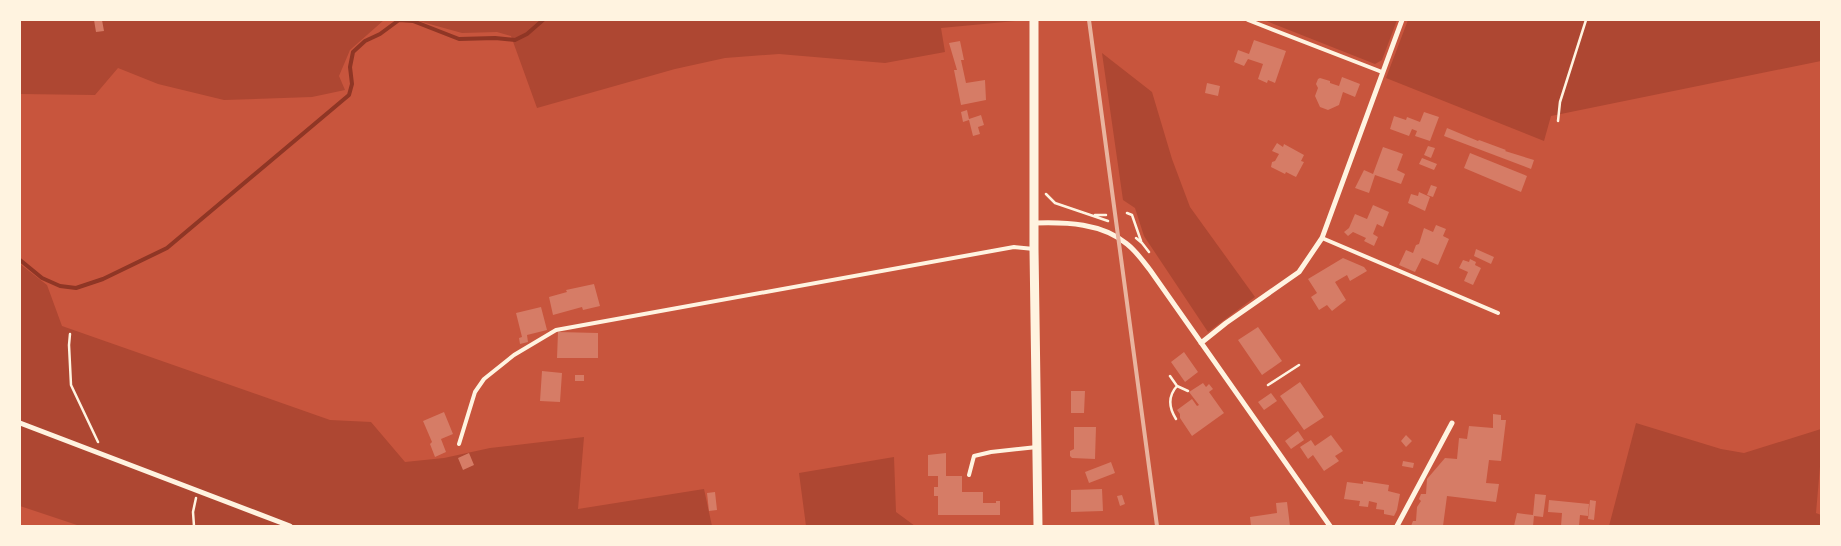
<svg xmlns="http://www.w3.org/2000/svg" width="1841" height="546" font-family="'Archivo Narrow',sans-serif">
<style>
.green{fill:#ae4732}
.lines{fill:none;stroke-linecap:round;stroke-linejoin:round}
.stream{stroke:#8f3625;stroke-width:4}
.building{fill:#d67c66}
.path{stroke:#fff3e0;stroke-width:2.5}
.service{stroke:#fff3e0;stroke-width:4}
.minor{stroke:#fff3e0;stroke-width:5}
.tertiary{stroke:#fff3e0;stroke-width:9}
.rail{stroke:#e9b49f;stroke-width:4}
</style>
<rect width="100%" height="100%" fill="#c8553d"/>
<path class="green" d="M 20,20 L 384,20 L 350,50 L 339,76 L 345,90 L 312,97 L 224,100 L 158,84 L 118,68 L 95,95 L 20,94 Z
M 415,20 L 1026,20 L 941,28 L 945,52 L 885,63 L 779,54 L 725,58 L 675,69 L 537,108 L 511,36 L 497,32 L 462,33 Z
M 1264,20 L 1397,20 L 1382,60 L 1375,64 Z
M 1408,20 L 1821,20 L 1821,61 L 1551,116 L 1544,141 L 1386,78 Z
M 1102,53 L 1152,92 L 1172,159 L 1190,207 L 1255,297 L 1208,332 L 1144,236 L 1135,208 L 1123,200 Z
M 20,264 L 47,285 L 62,326 L 330,420 L 371,422 L 405,462 L 444,458 L 490,448 L 584,437 L 578,509 L 704,489 L 712,526 L 80,526 L 20,506 Z
M 1636,423 L 1721,449 L 1744,453 L 1821,429 L 1821,455 L 1816,513 L 1821,515 L 1821,526 L 1609,526 Z
M 894,457 L 896,512 L 915,526 L 806,526 L 799,473 Z"/>
<g class="lines">
<path class="stream" d="M 20,260 L 42,278 L 60,286 L 76,288 L 103,279 L 167,248 L 349,95 L 352,84 L 350,67 L 353,52 L 365,41 L 380,34 L 399,20 L 413,21 L 459,39 L 495,38 L 515,40 L 527,34 L 543,20"/>
</g>
<path class="building" d="M 94,20 L 102,20 L 104,31 L 96,32 Z
M 1254,40 L 1286,51 L 1275,83 L 1268,80 L 1267,83 L 1258,79 L 1263,64 L 1248,59 L 1244,66 L 1234,62 L 1238,50 L 1249,54 Z
M 960,41 L 964,60 L 961,60 L 966,83 L 985,80 L 986,100 L 961,105 L 954,70 L 957,70 L 949,43 Z
M 1342,77 L 1360,84 L 1355,97 L 1343,92 L 1339,105 L 1328,110 L 1320,107 L 1315,96 L 1318,88 L 1316,84 L 1318,79 L 1320,78 L 1330,81 L 1330,83 L 1339,86 Z
M 1207,83 L 1220,86 L 1218,96 L 1205,93 Z
M 967,110 L 969,119 L 981,115 L 984,125 L 978,127 L 980,134 L 973,136 L 969,120 L 963,122 L 961,112 Z
M 1424,112 L 1439,117 L 1430,141 L 1415,136 L 1417,131 L 1412,129 L 1409,136 L 1390,129 L 1394,116 L 1406,120 L 1407,117 L 1420,122 Z
M 1447,128 L 1478,141 L 1479,140 L 1506,150 L 1505,151 L 1534,160 L 1531,169 L 1444,136 Z
M 1277,143 L 1283,147 L 1284,144 L 1304,155 L 1301,161 L 1304,162 L 1296,177 L 1286,172 L 1285,174 L 1271,167 L 1272,162 L 1275,161 L 1279,154 L 1272,151 Z
M 1428,146 L 1435,148 L 1431,158 L 1424,155 Z
M 1383,147 L 1403,154 L 1397,170 L 1405,174 L 1401,184 L 1375,175 L 1369,193 L 1355,188 L 1364,170 L 1373,174 Z
M 1470,153 L 1527,176 L 1521,192 L 1464,168 Z
M 1422,158 L 1437,164 L 1434,170 L 1419,164 Z
M 1431,185 L 1437,187 L 1433,197 L 1427,195 Z
M 1419,192 L 1430,197 L 1425,211 L 1408,203 L 1411,194 L 1418,196 Z
M 1373,205 L 1389,212 L 1383,227 L 1377,224 L 1373,234 L 1378,237 L 1374,246 L 1364,241 L 1366,238 L 1353,232 L 1348,236 L 1344,232 L 1349,228 L 1355,214 L 1367,219 Z
M 1436,225 L 1446,229 L 1443,236 L 1449,239 L 1438,265 L 1422,258 L 1415,272 L 1399,265 L 1406,250 L 1413,253 L 1416,245 L 1419,244 L 1424,228 L 1433,232 Z
M 1476,249 L 1494,257 L 1491,264 L 1474,256 Z
M 1343,258 L 1364,267 L 1367,271 L 1350,281 L 1347,275 L 1335,282 L 1346,300 L 1332,311 L 1327,305 L 1319,310 L 1311,297 L 1317,293 L 1308,279 Z
M 1470,259 L 1476,262 L 1475,265 L 1481,268 L 1473,285 L 1464,281 L 1468,272 L 1459,268 L 1463,260 L 1469,262 Z
M 594,284 L 600,306 L 583,310 L 582,307 L 553,315 L 549,297 L 567,292 L 566,290 Z
M 541,307 L 547,330 L 527,335 L 528,342 L 520,344 L 519,338 L 522,337 L 516,313 Z
M 1258,327 L 1282,361 L 1262,375 L 1238,340 Z
M 558,332 L 598,333 L 598,358 L 557,358 Z
M 1184,352 L 1198,372 L 1185,382 L 1171,362 Z
M 542,371 L 562,373 L 560,402 L 540,401 Z
M 575,375 L 584,375 L 584,381 L 575,381 Z
M 1300,382 L 1324,417 L 1304,430 L 1280,396 Z
M 1203,383 L 1206,387 L 1209,384 L 1213,389 L 1209,392 L 1224,413 L 1192,436 L 1180,418 L 1180,414 L 1177,410 L 1192,399 L 1197,406 L 1199,405 L 1189,392 Z
M 1071,391 L 1085,391 L 1084,413 L 1071,413 Z
M 1271,393 L 1277,401 L 1264,410 L 1258,402 Z
M 444,412 L 453,434 L 441,439 L 446,452 L 435,457 L 430,444 L 432,442 L 423,421 Z
M 1493,414 L 1501,415 L 1501,420 L 1506,420 L 1501,461 L 1489,460 L 1486,483 L 1499,484 L 1496,502 L 1447,496 L 1443,526 L 1411,526 L 1413,521 L 1416,521 L 1417,507 L 1421,501 L 1419,499 L 1421,494 L 1426,494 L 1427,479 L 1445,458 L 1457,459 L 1459,438 L 1467,439 L 1469,426 L 1493,428 Z
M 1074,427 L 1096,427 L 1095,459 L 1072,458 L 1070,456 L 1070,451 L 1074,449 Z
M 1298,431 L 1304,440 L 1291,449 L 1285,441 Z
M 1331,435 L 1343,451 L 1335,456 L 1339,461 L 1324,471 L 1313,455 L 1308,459 L 1300,447 L 1311,440 L 1315,446 Z
M 1406,435 L 1412,441 L 1406,447 L 1401,441 Z
M 469,453 L 474,465 L 463,470 L 458,458 Z
M 946,453 L 946,476 L 962,476 L 962,492 L 983,492 L 983,503 L 996,503 L 996,501 L 1000,501 L 1000,515 L 938,515 L 938,496 L 934,496 L 934,487 L 938,487 L 938,476 L 928,476 L 928,455 Z
M 1403,461 L 1414,463 L 1413,468 L 1402,466 Z
M 1111,462 L 1115,473 L 1089,483 L 1085,472 Z
M 1363,481 L 1389,485 L 1388,491 L 1400,494 L 1397,510 L 1394,516 L 1384,514 L 1384,510 L 1376,509 L 1377,503 L 1369,501 L 1368,507 L 1359,506 L 1360,501 L 1344,499 L 1347,482 L 1363,484 Z
M 1102,489 L 1103,511 L 1071,512 L 1071,490 Z
M 715,492 L 717,510 L 709,511 L 707,493 Z
M 1535,494 L 1546,495 L 1543,517 L 1534,516 L 1533,526 L 1514,526 L 1517,513 L 1533,515 Z
M 1122,495 L 1125,504 L 1120,506 L 1117,496 Z
M 1549,500 L 1589,504 L 1588,516 L 1580,515 L 1579,526 L 1561,526 L 1562,513 L 1548,512 Z
M 1590,500 L 1596,501 L 1594,520 L 1588,519 Z
M 1287,502 L 1290,526 L 1251,526 L 1250,517 L 1277,513 L 1276,503 Z"/>
<g class="lines">
<path class="path" d="M 1558,121 L 1560,102 L 1586,20
M 1046,194 L 1055,203 L 1108,221
M 1127,213 L 1132,215 L 1141,241
M 1095,215 L 1106,215
M 1136,238 L 1142,243 L 1149,252
M 70,334 L 69,345 L 71,385 L 98,442
M 1170,376 L 1177,386 L 1188,391
M 1268,385 L 1299,365
M 1176,419 C 1169,408 1168,396 1177,386
M 194,526 L 193,512 L 196,498"/>
<path class="service" d="M 1248,20 L 1382,72
M 1322,238 L 1498,313
M 459,444 L 475,392 L 484,379 L 514,355 L 556,330 L 1014,247 L 1034,249
M 969,475 L 974,456 L 991,452 L 1037,447"/>
<path class="minor" d="M 1035,223 C 1066,222 1102,223 1127,244 C 1136,251 1143,261 1150,270 L 1330,526
M 1201,343 L 1226,323 L 1299,272 L 1322,238 L 1402,20
M 20,423 L 290,526
M 1397,526 L 1452,423"/>
<path class="tertiary" d="M 1034,20 L 1034,249 L 1038,526"/>
<path class="rail" d="M 1089,20 L 1157,526"/>
</g>
<rect width="1841" height="546" fill="none" stroke="#fff3e0" stroke-width="42"/>
</svg>
